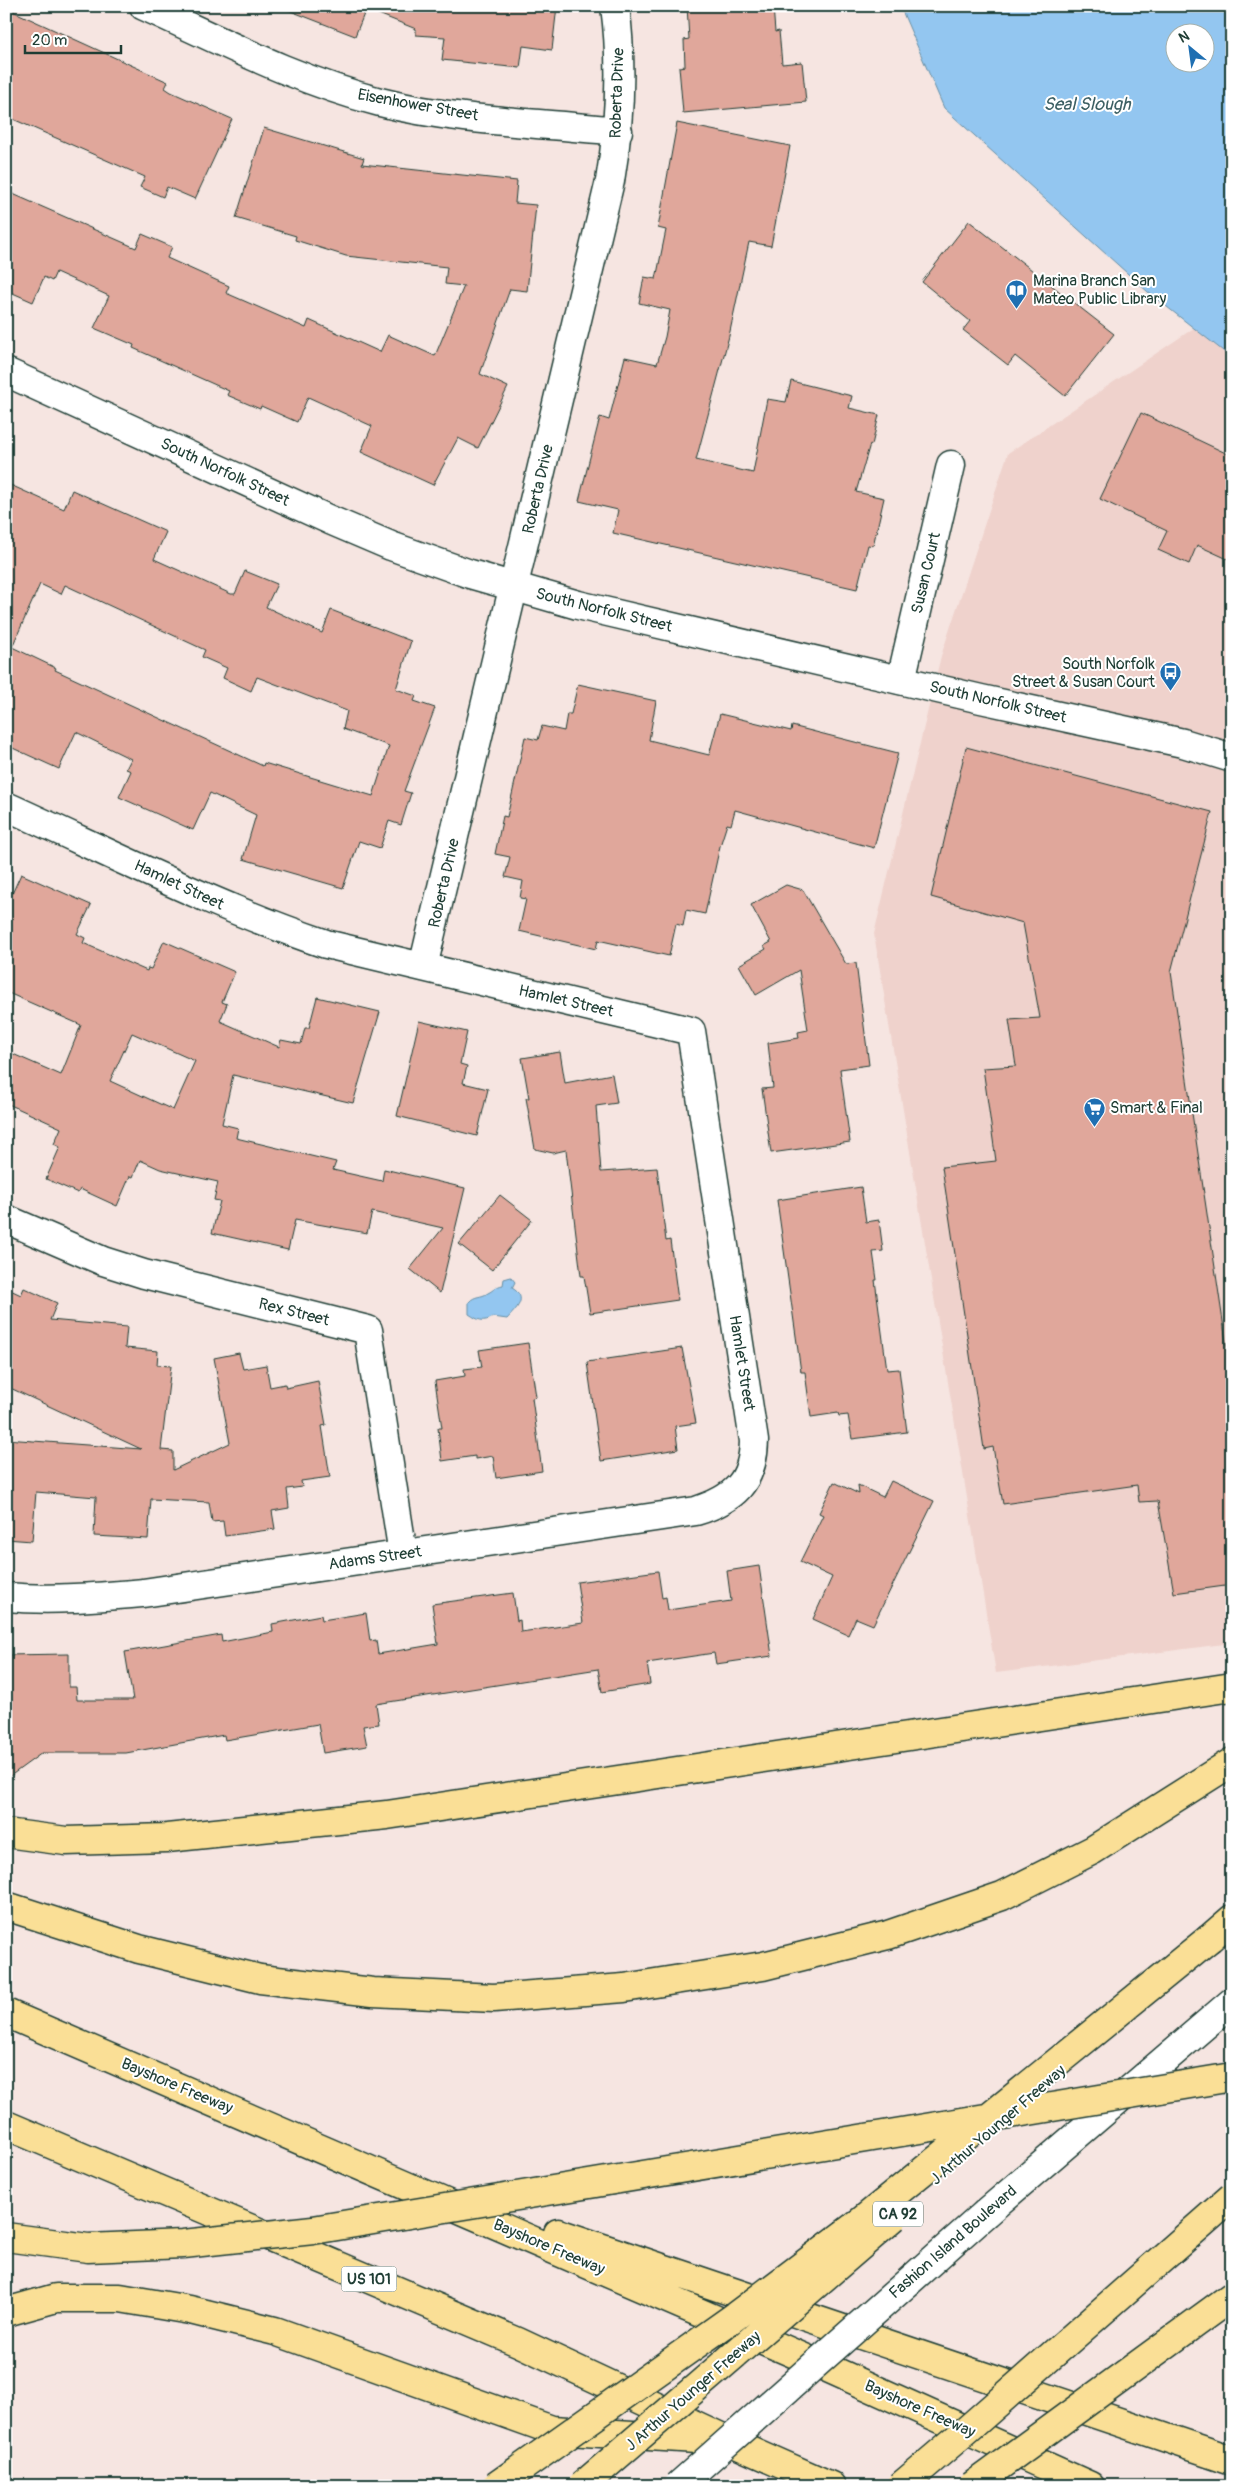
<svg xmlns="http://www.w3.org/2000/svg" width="1238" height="2492" font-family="Pangolin,sans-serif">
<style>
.built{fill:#efd2cc}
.water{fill:#93c6f0;stroke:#658fa5;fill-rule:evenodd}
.building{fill:#e0a79b;stroke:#1f3d34;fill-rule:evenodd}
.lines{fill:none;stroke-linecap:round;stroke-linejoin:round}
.street-casing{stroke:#1f3d34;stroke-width:31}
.secondary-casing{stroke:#1f3d34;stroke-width:31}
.highway-casing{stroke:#1f3d34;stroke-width:31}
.street{stroke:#fff;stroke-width:28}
.secondary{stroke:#fff;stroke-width:28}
.highway{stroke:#fadf96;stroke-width:28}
.secondary-bridge-casing{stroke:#1f3d34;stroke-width:31;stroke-linecap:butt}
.highway-bridge-casing{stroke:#1f3d34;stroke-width:31;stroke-linecap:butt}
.secondary-bridge{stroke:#fff;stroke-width:28}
.highway-bridge{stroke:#fadf96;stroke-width:28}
.labels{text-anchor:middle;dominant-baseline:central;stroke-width:4;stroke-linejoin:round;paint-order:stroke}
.shield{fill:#fff;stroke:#627771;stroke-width:1}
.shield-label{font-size:15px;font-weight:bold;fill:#1f3d34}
.street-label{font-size:16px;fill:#1f3d34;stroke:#fff}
.poi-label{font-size:16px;fill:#1f3d34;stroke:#fff;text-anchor:start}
.water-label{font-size:18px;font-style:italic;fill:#3c5f63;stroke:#fff}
</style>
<rect width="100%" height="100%" fill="#f6e5e1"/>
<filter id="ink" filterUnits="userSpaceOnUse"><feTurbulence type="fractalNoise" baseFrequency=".02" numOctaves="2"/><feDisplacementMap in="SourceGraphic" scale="10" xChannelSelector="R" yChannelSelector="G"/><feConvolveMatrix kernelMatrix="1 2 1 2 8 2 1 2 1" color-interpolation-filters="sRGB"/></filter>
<g filter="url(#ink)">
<path class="built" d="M 1194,328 L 1232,358 L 1232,1643 L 996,1673 L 874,934 L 941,656 L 1008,453 Z"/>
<path class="water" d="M 900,6 L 1232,6 L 1232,358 L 1148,292 L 944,108 ZM 1176,32 L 1206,32 L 1206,62 L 1176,62 Z
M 511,1277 L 515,1282 L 512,1288 C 529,1298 516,1309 507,1319 L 493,1317 C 483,1323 478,1320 469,1314 L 469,1302 C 475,1295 481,1298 488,1293 C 494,1290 496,1286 503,1285 L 504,1279 Z"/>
<path class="building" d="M 283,6 L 557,6 L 552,50 L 523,46 L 520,68 L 442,60 L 445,37 L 416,35 L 416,29 L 366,9 L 355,36 L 283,8 Z
M 687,6 L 773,6 L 775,32 L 779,31 L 782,64 L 802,62 L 806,102 L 683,113 L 679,67 L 685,66 L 684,40 L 689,39 Z
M 6,8 L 168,82 L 165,88 L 171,92 L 232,119 L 195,199 L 167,187 L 163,197 L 140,187 L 145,177 L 6,116 Z
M 677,123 L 790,146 L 771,246 L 749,242 L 729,336 L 696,460 L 753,473 L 767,399 L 786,402 L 791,381 L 852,396 L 849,408 L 879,415 L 872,445 L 870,444 L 856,492 L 884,498 L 873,546 L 868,545 L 857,589 L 613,533 L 618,510 L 579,501 L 600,417 L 609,420 L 625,357 L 657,364 L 665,337 L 670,310 L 639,303 L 644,277 L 656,279 L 666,230 L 658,228 Z
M 264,128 L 364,158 L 362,164 L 517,181 L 515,203 L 536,205 L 527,291 L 510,289 L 480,374 L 508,387 L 478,448 L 458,438 L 433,485 L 361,452 L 372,426 L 308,397 L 297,422 L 261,406 L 260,409 L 227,395 L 229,391 L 133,348 L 134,345 L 94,328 L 109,296 L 56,272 L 52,281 L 44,277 L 33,302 L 6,290 L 6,191 L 136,248 L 142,234 L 172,247 L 167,258 L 229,286 L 226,293 L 306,328 L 309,320 L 380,352 L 388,335 L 435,356 L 464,286 L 445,284 L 447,267 L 346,256 L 295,240 L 296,236 L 236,218 Z
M 969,221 L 1114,334 L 1065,396 L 1015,356 L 1008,365 L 963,330 L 970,321 L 922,282 Z
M 1141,413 L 1232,456 L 1232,561 L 1197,545 L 1189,564 L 1158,550 L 1167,531 L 1100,499 Z
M 6,483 L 64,509 L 72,490 L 166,532 L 154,559 L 231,594 L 235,594 L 245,571 L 277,584 L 266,607 L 322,633 L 331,610 L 411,641 L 396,689 L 416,696 L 414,701 L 435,708 L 404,791 L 411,793 L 401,825 L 389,821 L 380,848 L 359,841 L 343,888 L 243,859 L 256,815 L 210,793 L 193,830 L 119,797 L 131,771 L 126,769 L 131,759 L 76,732 L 59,769 L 6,745 ZM 40,584 L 61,594 L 65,585 L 205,650 L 202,657 L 227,668 L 223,678 L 251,691 L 257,677 L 347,711 L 343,729 L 389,746 L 373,796 L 264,763 L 263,766 L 55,670 L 56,668 L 12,647 Z
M 578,684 L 656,701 L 649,740 L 709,755 L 720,714 L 791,731 L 792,726 L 898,753 L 874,848 L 735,810 L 731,825 L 727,824 L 720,846 L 705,914 L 686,910 L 683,926 L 676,924 L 669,956 L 598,940 L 596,949 L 519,931 L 526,899 L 520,898 L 523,881 L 505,877 L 510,857 L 495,854 L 503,816 L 507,817 L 525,737 L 538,740 L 542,726 L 564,731 L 567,714 L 571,714 Z
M 966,747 L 1212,812 L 1171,972 L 1232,1382 L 1232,1585 L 1174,1593 L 1158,1501 L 1139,1502 L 1137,1485 L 1003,1504 L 993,1447 L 984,1449 L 942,1167 L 996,1161 L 983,1068 L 1016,1066 L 1009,1020 L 1040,1018 L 1023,923 L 931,897 Z
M 21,874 L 91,905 L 77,934 L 85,938 L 83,943 L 147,971 L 148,968 L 151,969 L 164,941 L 235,972 L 222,1002 L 227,1004 L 220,1021 L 279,1047 L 281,1040 L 301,1044 L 305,1028 L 309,1028 L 317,997 L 380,1012 L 353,1103 L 233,1075 L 222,1124 L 238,1128 L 236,1138 L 336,1162 L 333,1170 L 382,1181 L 384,1169 L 465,1188 L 440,1293 L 410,1269 L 443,1228 L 372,1212 L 367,1233 L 295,1220 L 288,1250 L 212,1233 L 220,1201 L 214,1200 L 218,1182 L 160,1169 L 140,1160 L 133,1177 L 130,1176 L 117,1206 L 80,1189 L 78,1193 L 46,1179 L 60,1147 L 54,1144 L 61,1128 L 6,1103 L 6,1051 L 61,1075 L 81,1025 L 6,992 L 6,907 ZM 132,1033 L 195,1061 L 173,1110 L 110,1081 Z
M 786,885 L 803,890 L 846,964 L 856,963 L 869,1065 L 840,1069 L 850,1142 L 771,1153 L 762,1089 L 773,1088 L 768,1043 L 799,1038 L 798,1032 L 808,1030 L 799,970 L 756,995 L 739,965 L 766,949 L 764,946 L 771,942 L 751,905 Z
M 419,1021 L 467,1032 L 460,1064 L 467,1066 L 463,1083 L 488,1089 L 477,1136 L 397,1116 Z
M 560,1052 L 565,1083 L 612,1074 L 617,1103 L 596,1106 L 601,1172 L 657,1168 L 666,1241 L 670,1240 L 678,1300 L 590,1313 L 584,1276 L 581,1276 L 566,1150 L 553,1153 L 535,1149 L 526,1098 L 529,1098 L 522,1058 Z
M 861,1187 L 866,1222 L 879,1220 L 883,1251 L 873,1252 L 877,1280 L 875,1280 L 887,1370 L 899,1369 L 907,1432 L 852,1439 L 848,1415 L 839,1416 L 838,1413 L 811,1417 L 805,1372 L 801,1372 L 777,1200 Z
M 500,1195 L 532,1220 L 492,1270 L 459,1244 Z
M 6,1288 L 21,1295 L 24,1288 L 57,1303 L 50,1320 L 127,1327 L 125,1348 L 158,1351 L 157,1365 L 171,1366 L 161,1450 L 173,1451 L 173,1470 L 230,1443 L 214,1358 L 239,1353 L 243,1369 L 266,1365 L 270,1387 L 285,1384 L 286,1388 L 318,1381 L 326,1425 L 322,1426 L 330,1477 L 301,1481 L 302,1487 L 287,1489 L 289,1508 L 272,1511 L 275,1529 L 225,1536 L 223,1521 L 212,1522 L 209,1502 L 151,1499 L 148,1539 L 94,1536 L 96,1497 L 36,1492 L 32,1541 L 6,1539 L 6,1439 L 141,1449 L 6,1386 Z
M 528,1343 L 536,1397 L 532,1398 L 542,1471 L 496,1478 L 493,1456 L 475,1459 L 475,1456 L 442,1461 L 438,1428 L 442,1428 L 435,1381 L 465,1376 L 464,1369 L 482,1367 L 479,1350 Z
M 682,1348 L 696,1423 L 675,1426 L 678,1449 L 601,1461 L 587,1362 Z
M 891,1481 L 934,1501 L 873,1625 L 856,1618 L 848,1635 L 813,1619 L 832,1577 L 800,1562 L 823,1515 L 819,1513 L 834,1482 L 859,1494 L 858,1485 L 883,1497 Z
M 759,1566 L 772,1656 L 716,1664 L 714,1653 L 647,1663 L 650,1684 L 602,1692 L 598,1669 L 376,1704 L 379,1724 L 363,1726 L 367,1746 L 323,1753 L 318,1724 L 225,1740 L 224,1735 L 126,1753 L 42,1753 L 6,1779 L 6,1655 L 69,1654 L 69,1687 L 76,1687 L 77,1700 L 133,1700 L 125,1652 L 221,1635 L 222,1642 L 273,1632 L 272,1624 L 321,1615 L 322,1620 L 366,1613 L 370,1641 L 376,1640 L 378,1654 L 438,1644 L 432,1604 L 513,1593 L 517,1621 L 520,1620 L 521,1632 L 583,1623 L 577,1582 L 658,1571 L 662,1598 L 666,1597 L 668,1610 L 731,1601 L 727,1571 Z"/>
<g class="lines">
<defs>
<path id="street" d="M 144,6 C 221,41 298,81 380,102 C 455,121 541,123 618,131
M 901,680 L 951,465
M 6,806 C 112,854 216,907 326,944 L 691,1031 L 754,1441 C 753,1482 734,1499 696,1511 L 143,1593 C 97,1597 52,1601 6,1597
M 423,967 L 610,181 C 620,122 623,66 615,6
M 6,1219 L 103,1261 L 144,1274 L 368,1330 L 403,1554"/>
<path id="secondary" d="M 6,372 L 330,520 L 391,546 L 470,574 L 578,605 L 981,699 L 1183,743 L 1232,758
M 986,2213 L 1232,2002"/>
<path id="highway" d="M 6,1833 L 66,1841 L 167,1838 L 387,1815 L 1232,1687
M 6,1906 L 139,1949 L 260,1979 L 373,1992 L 494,1998 L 624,1988 L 763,1966 L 888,1935 L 1002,1896 L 1093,1850 L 1232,1762
M 1210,1938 L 1232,1919
M 6,2013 L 823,2366 L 1090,2486
M 6,2125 L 518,2342 L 727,2440 L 831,2486
M 558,2233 L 1232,2460
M 6,2312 L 56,2298 L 120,2298 L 190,2310 L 275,2331 L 552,2430 L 713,2440"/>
</defs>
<use href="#street" class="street-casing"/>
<use href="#secondary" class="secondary-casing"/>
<use href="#highway" class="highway-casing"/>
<use href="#street" class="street"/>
<use href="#secondary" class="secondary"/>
<use href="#highway" class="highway"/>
<defs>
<path id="secondary-bridge" d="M 678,2486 L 986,2213"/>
<path id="highway-bridge" d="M 6,2237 L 88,2248 L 183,2244 L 313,2230 L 1232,2077
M 496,2486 L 733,2318 L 859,2223 L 1210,1938
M 582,2486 L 894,2217
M 901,2486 L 968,2429 L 1232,2197
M 972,2486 L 1232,2296"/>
</defs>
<use href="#secondary-bridge" class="secondary-bridge-casing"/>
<use href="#highway-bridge" class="highway-bridge-casing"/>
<use href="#secondary-bridge" class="secondary-bridge"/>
<use href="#highway-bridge" class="highway-bridge"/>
</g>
</g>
<defs>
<symbol id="library-pin" viewBox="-11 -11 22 30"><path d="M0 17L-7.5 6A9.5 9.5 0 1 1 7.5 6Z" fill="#1f6fb2" stroke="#fff"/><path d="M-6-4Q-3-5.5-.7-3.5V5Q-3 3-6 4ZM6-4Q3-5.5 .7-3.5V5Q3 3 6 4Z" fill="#fff"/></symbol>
<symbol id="bus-pin" viewBox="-11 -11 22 30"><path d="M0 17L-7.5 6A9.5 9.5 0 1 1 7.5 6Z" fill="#1f6fb2" stroke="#fff"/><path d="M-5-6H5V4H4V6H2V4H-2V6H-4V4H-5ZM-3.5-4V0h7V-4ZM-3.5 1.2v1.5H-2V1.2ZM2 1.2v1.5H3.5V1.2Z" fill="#fff"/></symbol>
<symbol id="supermarket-pin" viewBox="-11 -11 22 30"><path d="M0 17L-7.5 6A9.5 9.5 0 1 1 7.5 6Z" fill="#1f6fb2" stroke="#fff"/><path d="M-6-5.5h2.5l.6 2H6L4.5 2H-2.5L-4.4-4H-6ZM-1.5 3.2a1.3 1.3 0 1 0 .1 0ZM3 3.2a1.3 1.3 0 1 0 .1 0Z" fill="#fff"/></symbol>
</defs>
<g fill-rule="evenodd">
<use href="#library-pin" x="1004" y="278" width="25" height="34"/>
<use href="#bus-pin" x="1158" y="660" width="25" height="34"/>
<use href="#supermarket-pin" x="1082" y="1096" width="25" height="34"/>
</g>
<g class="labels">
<g class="shield">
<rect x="873" y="2201.5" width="50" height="25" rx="4"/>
<rect x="341.5" y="2266.5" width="55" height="25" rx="4"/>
</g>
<g class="shield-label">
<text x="898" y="2214">CA 92</text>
<text x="369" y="2279">US 101</text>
</g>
<g class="street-label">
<text transform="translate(617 93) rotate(-88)">Roberta Drive</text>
<text transform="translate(418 105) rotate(10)">Eisenhower Street</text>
<text transform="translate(225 472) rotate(25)">South Norfolk Street</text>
<text transform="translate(538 489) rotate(-77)">Roberta Drive</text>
<text transform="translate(926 573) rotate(-77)">Susan Court</text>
<text transform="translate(604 610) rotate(14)">South Norfolk Street</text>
<text transform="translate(998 702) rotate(13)">South Norfolk Street</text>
<text transform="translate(444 883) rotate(-77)">Roberta Drive</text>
<text transform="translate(179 885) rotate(25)">Hamlet Street</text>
<text transform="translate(566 1001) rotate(13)">Hamlet Street</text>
<text transform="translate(294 1312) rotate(14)">Rex Street</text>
<text transform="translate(742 1363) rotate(81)">Hamlet Street</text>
<text transform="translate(375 1558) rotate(-8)">Adams Street</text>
<text transform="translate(177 2086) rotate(23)">Bayshore Freeway</text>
<text transform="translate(998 2125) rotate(-41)">J Arthur Younger Freeway</text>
<text transform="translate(953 2242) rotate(-41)">Fashion Island Boulevard</text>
<text transform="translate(549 2247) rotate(23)">Bayshore Freeway</text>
<text transform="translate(693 2391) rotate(-41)">J Arthur Younger Freeway</text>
<text transform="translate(920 2409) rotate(24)">Bayshore Freeway</text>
</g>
<g class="poi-label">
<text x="1033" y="281">Marina Branch San<tspan x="1033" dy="18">Mateo Public Library</tspan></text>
<text x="1155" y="664" text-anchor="end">South Norfolk<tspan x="1155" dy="18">Street &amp; Susan Court</tspan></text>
<text x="1110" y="1108">Smart &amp; Final</text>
</g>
<g class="water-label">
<text x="1087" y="104">Seal Slough</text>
</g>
</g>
<rect width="1238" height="2492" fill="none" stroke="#fff" stroke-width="25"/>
<rect x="12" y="12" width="1213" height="2467" fill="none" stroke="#1f3d34" stroke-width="2" filter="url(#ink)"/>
<g transform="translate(1190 48) rotate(331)"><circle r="24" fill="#ffffff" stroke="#a5b1ae"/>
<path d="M0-4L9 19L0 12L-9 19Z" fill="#1f6fb2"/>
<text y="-8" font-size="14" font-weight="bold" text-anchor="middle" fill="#1f3d34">N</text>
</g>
<path d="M25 45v8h96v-8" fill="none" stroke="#1f3d34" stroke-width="2.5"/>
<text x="32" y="45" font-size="15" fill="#1f3d34" stroke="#ffffff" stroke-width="4" paint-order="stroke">20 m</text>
</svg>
